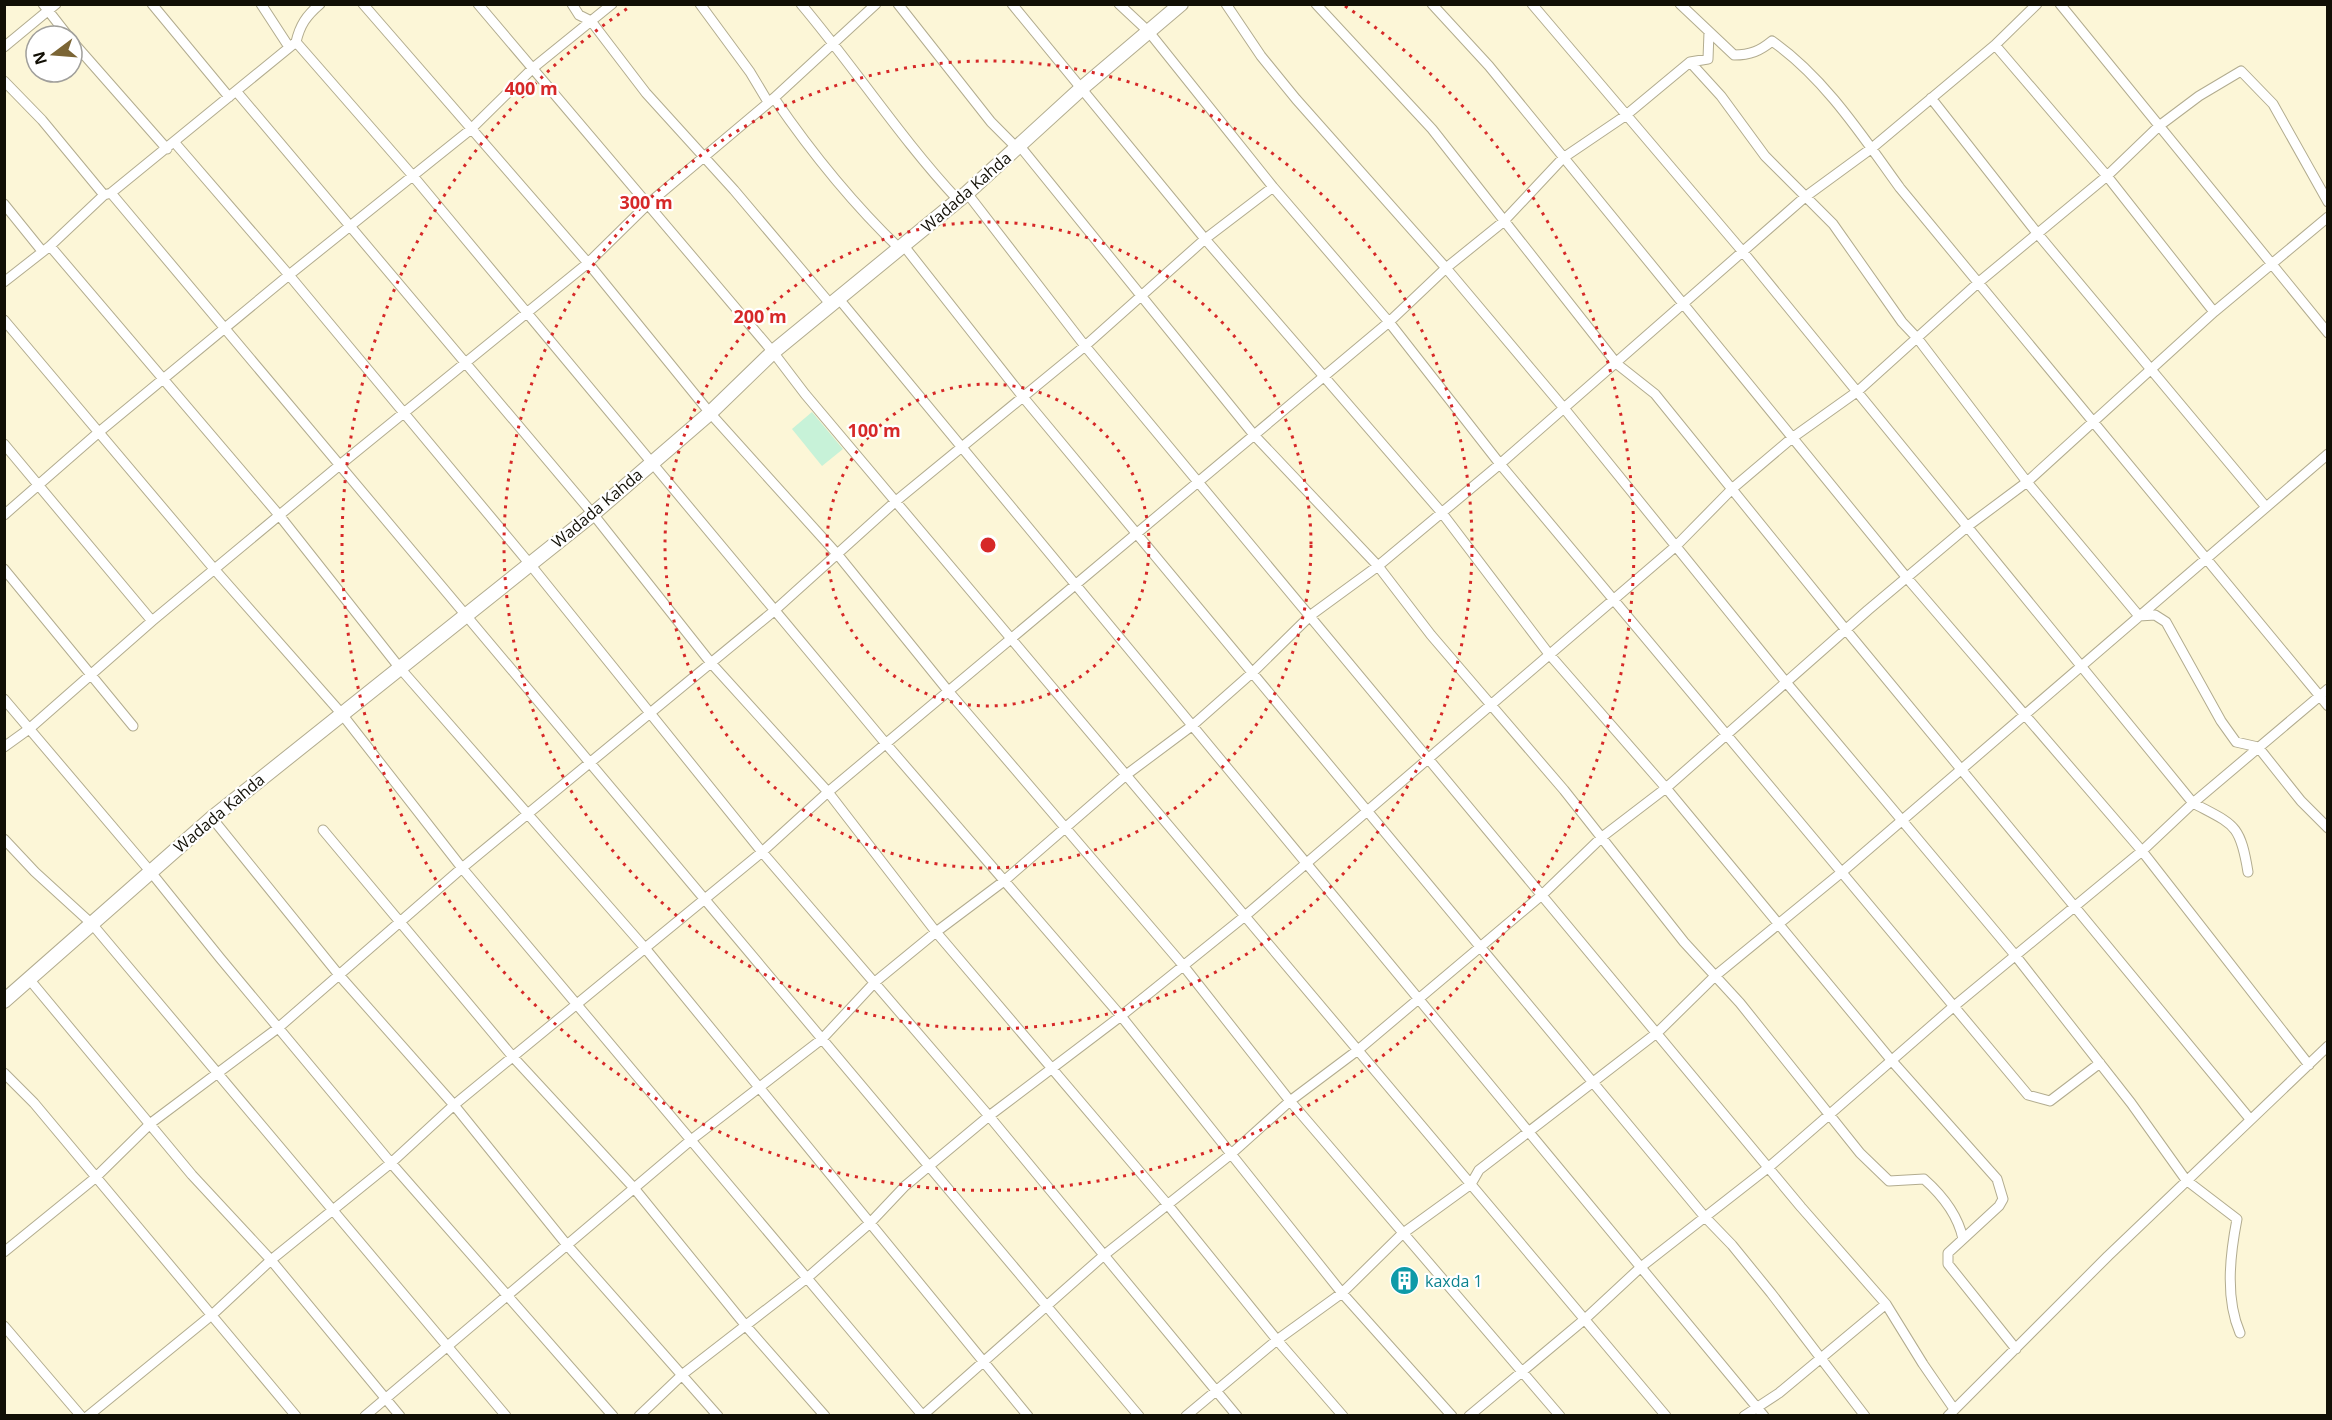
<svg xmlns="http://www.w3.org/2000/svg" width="2332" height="1420" font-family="'Open Sans',sans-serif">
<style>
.green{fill:#c7f2d8}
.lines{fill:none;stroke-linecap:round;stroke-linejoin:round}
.street-casing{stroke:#b2ac8f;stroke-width:11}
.secondary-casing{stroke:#b2ac8f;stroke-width:16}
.street{stroke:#fff;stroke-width:9}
.secondary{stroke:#fff;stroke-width:14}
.ring{fill:none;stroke:#d62828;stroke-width:3;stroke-dasharray:3 6}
.labels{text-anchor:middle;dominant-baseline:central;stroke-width:4.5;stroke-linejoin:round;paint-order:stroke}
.street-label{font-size:16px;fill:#110f05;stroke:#fff}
.culture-label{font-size:16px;fill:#0d838f;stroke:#fff;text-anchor:start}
.centre{fill:#d62828;stroke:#fff;stroke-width:3}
.ring-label{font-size:18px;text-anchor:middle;font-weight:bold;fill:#d62828;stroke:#fff;stroke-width:4.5;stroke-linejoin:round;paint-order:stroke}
</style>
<rect width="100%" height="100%" fill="#fcf6d7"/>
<path class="green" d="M 812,412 L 843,449 L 822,466 L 792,429 Z"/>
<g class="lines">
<defs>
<path id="street" d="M 43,4 L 68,36
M 152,4 L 229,97
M 261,4 L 289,47
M 363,4 L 588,263 L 710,413 L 838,555 L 949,692 L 1182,964 L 1290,1101 L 1560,1416
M 478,4 L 773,352 L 805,394 L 1666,1416
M 572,4 L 579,15 L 591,21 L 646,93 L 734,190 L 832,306
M 700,4 L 750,72 L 768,102
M 801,4 C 855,68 901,139 958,200
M 898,4 L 991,122 L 1016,147
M 1012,4 L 1205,239 L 1442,513 L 1549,654 L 1666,788 L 1892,1061 L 1997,1179 L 2003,1199 L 1999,1206 L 1948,1253 L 1948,1264 L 2016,1349
M 1119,4 L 1149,32 L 1273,187 L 1389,322 L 1500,464 L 2028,1095 L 2050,1101 L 2100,1063
M 1226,4 L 1261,56 L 1296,99 L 1446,268 L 1563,407 L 1785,681 L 2015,955 L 2131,1103 L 2186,1180 L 2237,1219 C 2230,1255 2225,1298 2240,1333
M 1316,4 L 1432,129 L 1617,364 L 1655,394 L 1846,630 L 2250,1119
M 1432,4 L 1489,66 L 1907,578 L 2142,851 L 2309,1065
M 1532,4 L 1743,252 L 2193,803 C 2234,825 2240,823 2248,872
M 1680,4 L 1734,55 C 1750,55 1760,51 1772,41 C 1825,78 1863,137 1900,188 L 2328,706
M 2060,4 L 2328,333
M 1709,32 L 1708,59 L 1690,62 L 1721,96 L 1765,156 L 1833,224 L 1902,322 L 1918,339 L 2027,482 L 2139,616 L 2155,615 L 2166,622 L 2221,721 L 2236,742 L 2258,747 L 2301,801 L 2328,828
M 72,41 L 167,149
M 296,42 L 413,176 L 887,745 L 1121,1016 L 1342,1293 L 1452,1416
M 1995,45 L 2107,176 L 2214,312
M 4,47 L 56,4
M 4,81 L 42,120 L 104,195
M 236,91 L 593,514 L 711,663 L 828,792 L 936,932 L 1168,1205 L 1277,1340 L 1343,1416
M 774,98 C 811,152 853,204 900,249
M 1931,98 L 2037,233 L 2266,507
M 175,143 L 289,275 L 529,563 L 762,852 L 989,1116 L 1237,1416
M 1019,145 L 1254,435 L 1378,566 L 1431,635 L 1564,790 L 1684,942 L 1740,1003 L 1860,1153 L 1889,1181 L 1924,1179 C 1942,1195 1958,1215 1963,1239
M 111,193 L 1139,1416
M 967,193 L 1085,346 L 1801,1207 L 1886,1304 L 1923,1364 L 1954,1409
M 4,204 L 42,251
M 50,246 L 279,515 L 399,667 L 645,948 L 1028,1416
M 904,246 L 1023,397 L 1704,1216 L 1732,1245 L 1771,1293 L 1865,1416
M 4,282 L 50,246 L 104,195 L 111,193 L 296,42 C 300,25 306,16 320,4
M 839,299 L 1764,1416
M 4,320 L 215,570 L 341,713 L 462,868 L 923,1416
M 4,444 L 152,621
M 4,515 L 99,432 L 289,275 L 470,130 L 533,68 L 612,4
M 4,569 L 133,726
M 4,699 L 150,871 L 220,958 L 391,1163 L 613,1416
M 4,747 L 29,729 L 152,621 L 341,464 L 588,263 L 648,204 L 774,98 L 876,4
M 212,818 L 339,975 L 454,1105 L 567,1245 L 718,1416
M 323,830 L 513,1057 L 634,1188 L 746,1326 L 825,1416
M 4,839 L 35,872 L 92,924 L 506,1416
M 29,979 L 192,1175 L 271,1260 L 400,1416
M 4,1073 L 34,1103 L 296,1416
M 4,1252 L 95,1178 L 151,1123 L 278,1028 L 462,868 L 774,611 L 896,501 L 1085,346 L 1205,239 L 1273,187
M 4,1326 L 81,1416
M 88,1416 L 213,1314 L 271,1260 L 391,1163 L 454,1105 L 762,852 L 828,792 L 1389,322 L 1446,268 L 1503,222 L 1563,158 L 1625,116 L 1690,62
M 365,1416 L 691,1140 L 822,1039 L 875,982 L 936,932 L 1004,881 L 1126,775 L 1193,725 L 1253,672 L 1311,615 L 1378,566 L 1500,464 L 1805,197 L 1872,148 L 1995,45 L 2037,4
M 639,1416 L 683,1374 L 807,1278 L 870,1223 L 905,1186 L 989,1116 L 1121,1016 L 1245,916 L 1676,546 L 1733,488 L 1792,438 L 1858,391 L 1979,282 L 2107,176 L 2159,126 L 2199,96 L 2241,71 L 2273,104 L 2328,202
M 922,1416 L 1103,1256 L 1230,1155 L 1290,1101 L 1358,1050 L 1543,894 L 1602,837 L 1666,788 L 1868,610 L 1968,526 L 2027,482 L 2214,312 L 2328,217
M 1186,1416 L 1277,1340 L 1342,1293 L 1402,1234 L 1471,1184 L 1479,1170 L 1658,1032 L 1715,976 L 1842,872 L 2328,454
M 1469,1416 L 1585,1319 L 1641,1267 L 1769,1167 L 1953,1007 L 2142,851 L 2193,803 L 2328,689
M 1744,1416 L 1779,1393 L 1886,1304
M 1948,1416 L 2108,1256 L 2328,1046"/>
<path id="secondary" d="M 4,1001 L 212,818 L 593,514 L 710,413 L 773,352 L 967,193 L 1082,88 L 1181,4"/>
</defs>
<use href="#street" class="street-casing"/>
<use href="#secondary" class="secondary-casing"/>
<use href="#street" class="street"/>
<use href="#secondary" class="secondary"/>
</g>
<g class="ring">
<circle cx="988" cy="545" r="161"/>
<circle cx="988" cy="545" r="323"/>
<circle cx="988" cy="545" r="484"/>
<path d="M1345 6A646 646 0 1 1 631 6"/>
</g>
<defs>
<symbol id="building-disc" viewBox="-11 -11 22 22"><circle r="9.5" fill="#0f9aa8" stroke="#fff"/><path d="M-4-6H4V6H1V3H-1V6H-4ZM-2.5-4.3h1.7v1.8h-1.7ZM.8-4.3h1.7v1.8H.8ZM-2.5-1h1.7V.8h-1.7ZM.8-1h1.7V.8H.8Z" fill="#fff"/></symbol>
</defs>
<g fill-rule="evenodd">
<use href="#building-disc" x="1388" y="1264" width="33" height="33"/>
</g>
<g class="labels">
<g class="street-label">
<text transform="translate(966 192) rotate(-41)">Wadada Kahda</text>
<text transform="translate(597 508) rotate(-40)">Wadada Kahda</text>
<text transform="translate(219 813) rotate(-40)">Wadada Kahda</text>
</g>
<g class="culture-label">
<text x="1425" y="1281">kaxda 1</text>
</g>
</g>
<circle cx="988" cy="545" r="9" class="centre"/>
<g class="ring-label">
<text x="531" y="95">400 m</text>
<text x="646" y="209">300 m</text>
<text x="760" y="323">200 m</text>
<text x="874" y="437">100 m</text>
</g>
<rect width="2332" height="1420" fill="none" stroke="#110f05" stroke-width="12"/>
<g transform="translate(54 54) rotate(254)"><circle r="28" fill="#ffffff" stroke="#a09f9b" stroke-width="1.5"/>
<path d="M0-4.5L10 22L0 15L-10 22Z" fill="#7b6535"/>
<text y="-9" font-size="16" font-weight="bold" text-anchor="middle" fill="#110f05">N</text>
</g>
</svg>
